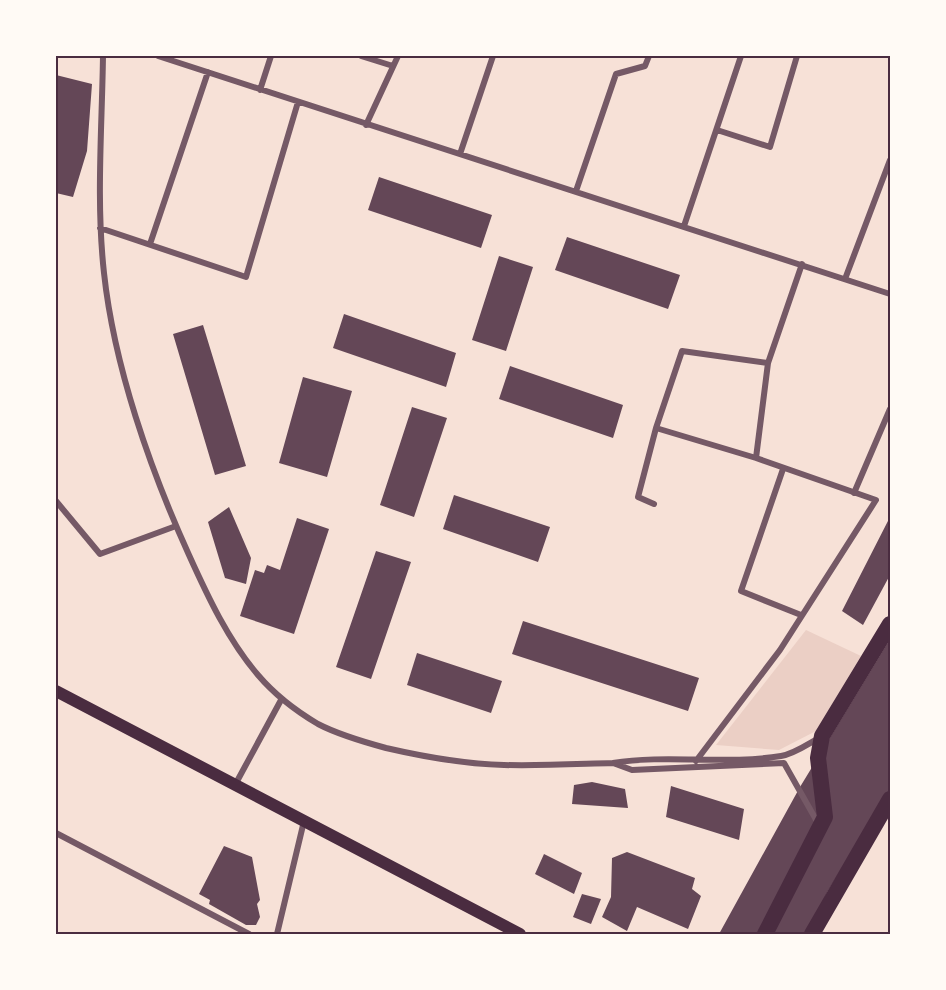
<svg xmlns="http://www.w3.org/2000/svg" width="946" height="990" font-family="Rubik,sans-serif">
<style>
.green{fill:#ebcfc5}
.building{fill:#644757}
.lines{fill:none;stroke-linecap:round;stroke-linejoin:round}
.minor{stroke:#755966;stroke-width:6}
.secondary{stroke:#4a2c40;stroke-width:12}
.trunk{stroke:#4a2c40;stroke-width:16}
.neatline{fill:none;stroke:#4a2c40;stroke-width:2}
</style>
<rect width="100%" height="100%" fill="#f7e1d7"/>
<path class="green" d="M 806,630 L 861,656 L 816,731 L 779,750 L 716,745 Z"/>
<path class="building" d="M 56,75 L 92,84 L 87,151 L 73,197 L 56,193 Z
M 379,177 L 492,215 L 481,248 L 368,210 Z
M 567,237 L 680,275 L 668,309 L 555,270 Z
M 499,256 L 533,267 L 506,351 L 472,340 Z
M 344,314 L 456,353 L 446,387 L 333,348 Z
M 203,325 L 246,466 L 215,475 L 173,334 Z
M 510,366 L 623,405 L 613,438 L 499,399 Z
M 303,377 L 352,391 L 327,477 L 279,463 Z
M 412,407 L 447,418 L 414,517 L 380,505 Z
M 454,495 L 550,527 L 538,562 L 443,529 Z
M 229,507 L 251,558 L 246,584 L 225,578 L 208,522 Z
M 890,517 L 890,575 L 863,625 L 842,611 Z
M 297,518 L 329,529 L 294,634 L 240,616 L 255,570 L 264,573 L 267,565 L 280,570 Z
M 376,551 L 411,562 L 371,679 L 336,667 Z
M 523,621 L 699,678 L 688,711 L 512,654 Z
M 890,639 L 890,789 L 828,891 L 806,934 L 719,934 L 800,787 Z
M 417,653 L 502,681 L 491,713 L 407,685 Z
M 592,782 L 625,789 L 628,808 L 572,804 L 574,785 Z
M 671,786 L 744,809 L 739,840 L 666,817 Z
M 224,846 L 252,857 L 260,900 L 257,904 L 260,917 L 256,925 L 246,925 L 209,904 L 210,900 L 199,894 Z
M 627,852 L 695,878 L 692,889 L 701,896 L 688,929 L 637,907 L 627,931 L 602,917 L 611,897 L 612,858 Z
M 544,854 L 582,873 L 574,894 L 535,874 Z
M 582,894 L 601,899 L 591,924 L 573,917 Z"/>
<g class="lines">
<path class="minor" d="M 103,56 C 102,128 96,201 104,273 C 114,366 150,469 189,555 C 208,597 228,640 258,675 C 275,695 296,711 318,724 C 339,735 364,742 386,748 C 425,757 464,764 504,765 C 540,766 577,764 613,763
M 158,56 L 890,294
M 361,56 L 393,66
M 260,90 L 271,56
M 366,125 L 398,56
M 717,130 L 770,147 L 797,56
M 460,154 L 493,56
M 576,191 L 616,74 L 645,66 L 649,56
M 684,226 L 741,56
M 100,228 L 246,277 L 298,102
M 150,244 L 208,72
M 845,279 L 890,160
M 656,428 L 682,351 L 768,363
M 756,458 L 768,363 L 802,264
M 783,469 L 741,591 L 801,615
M 854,493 L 890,409
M 56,501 L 100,554 L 176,526
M 654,504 L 638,497 L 656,428 L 756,458 L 876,500 L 780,650 L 696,761
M 819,738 C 808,744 794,754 781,756 C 727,765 666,754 613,763 L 632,770 L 784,763 L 819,825
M 235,785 L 281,700
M 56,833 L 249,934
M 277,934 L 304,821"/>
<path class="secondary" d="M 56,691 L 520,934"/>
<path class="trunk" d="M 765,934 L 825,817 L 818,758 L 822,736 L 890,624
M 812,934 L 890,799"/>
</g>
<rect width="946" height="990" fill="none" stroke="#fffaf5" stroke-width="114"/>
<rect x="57" y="57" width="832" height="876" class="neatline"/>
</svg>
